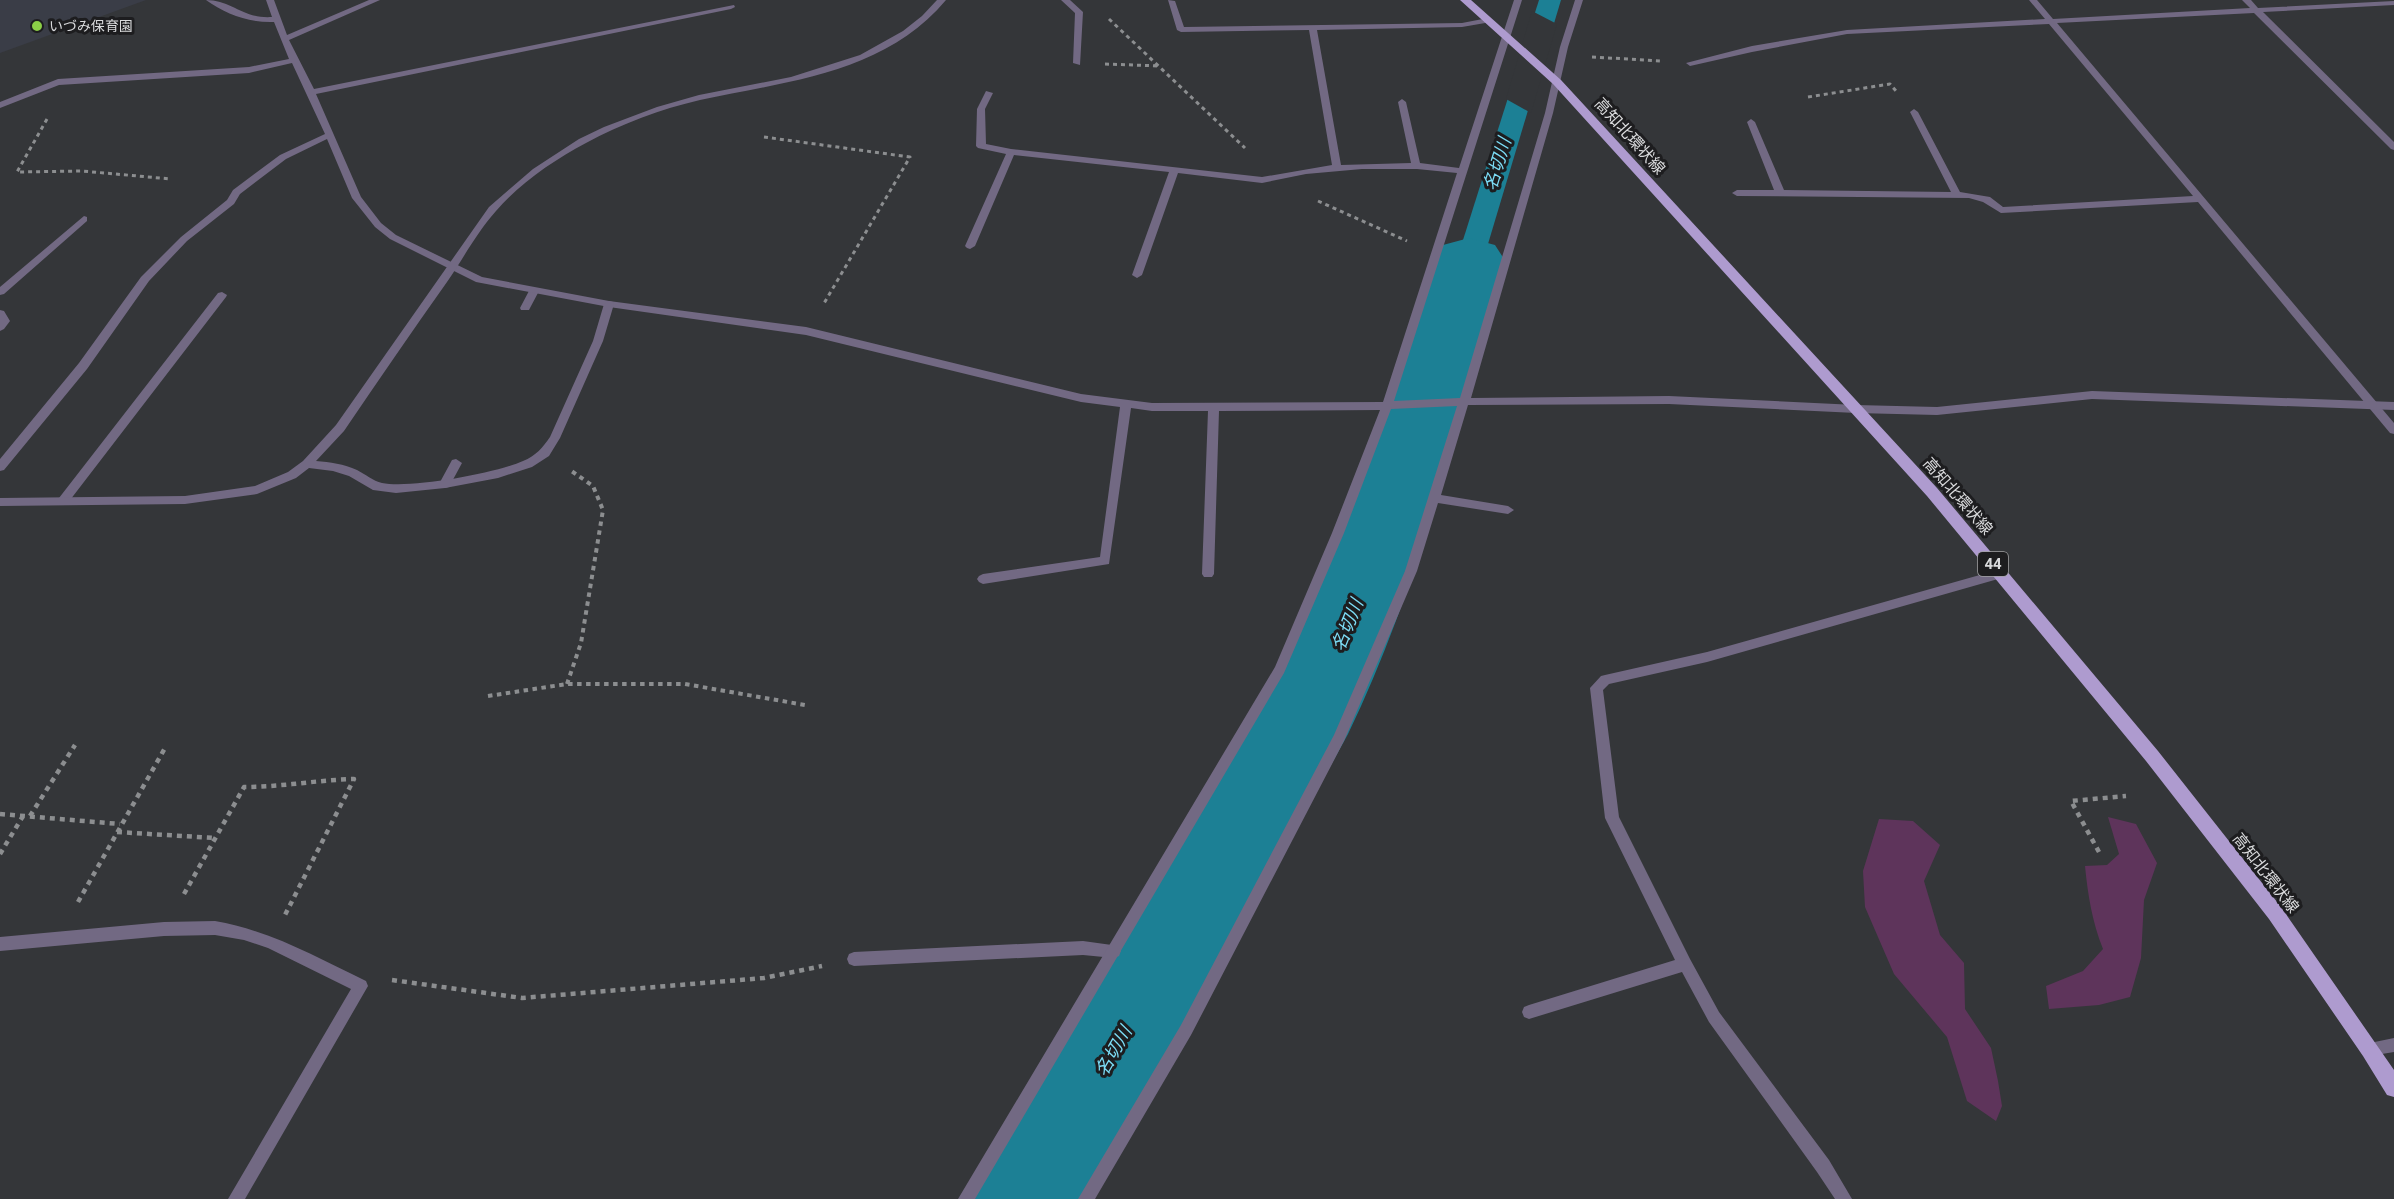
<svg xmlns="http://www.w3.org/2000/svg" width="2394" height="1199" font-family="Roboto,'Noto Sans JP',sans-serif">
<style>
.built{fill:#3a3d47}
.green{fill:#5e345b}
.water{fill:#1c8095}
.pier{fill:#343639}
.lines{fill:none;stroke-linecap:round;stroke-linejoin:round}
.river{fill:#1c8095;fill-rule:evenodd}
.path-far2{stroke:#8c8e90;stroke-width:3;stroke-dasharray:4 4;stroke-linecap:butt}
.path-far1{stroke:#8c8e90;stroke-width:4;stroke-dasharray:4.5 4.5;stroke-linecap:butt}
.path{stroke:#8c8e90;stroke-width:4.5;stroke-dasharray:5 5;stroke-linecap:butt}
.service{fill:#726983;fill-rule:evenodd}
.minor{fill:#726983;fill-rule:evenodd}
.tertiary{fill:#726983;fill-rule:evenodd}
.primary{fill:#ae9bcf;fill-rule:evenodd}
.poi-dot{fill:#8bce47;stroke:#1d1d1f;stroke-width:2}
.labels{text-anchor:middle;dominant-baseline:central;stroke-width:6;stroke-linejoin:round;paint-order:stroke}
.far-poi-label{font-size:14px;fill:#d9dadc;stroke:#1d1d1f;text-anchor:start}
.shield{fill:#1d1d1f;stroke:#a1a1a3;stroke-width:1.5}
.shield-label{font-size:15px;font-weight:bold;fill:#d9dadc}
.street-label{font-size:16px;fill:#d9dadc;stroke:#1d1d1f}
.water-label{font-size:18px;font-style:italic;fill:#7cdcf5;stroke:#1d1d1f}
</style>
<rect width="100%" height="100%" fill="#343639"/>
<path class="built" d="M 0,0 L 146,0 L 0,53 Z"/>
<path class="green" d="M 2108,817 L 2136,824 L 2157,863 L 2144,900 L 2141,958 L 2130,997 L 2099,1005 L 2049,1009 L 2046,986 L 2083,971 L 2103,949 C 2092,921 2088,896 2085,866 L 2107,865 L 2119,854 Z
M 1879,819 L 1913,821 L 1940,845 L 1924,881 L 1940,935 L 1964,963 L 1965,1009 L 1991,1048 L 1998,1081 L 2002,1106 L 1996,1121 L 1967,1101 L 1947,1037 L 1894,974 L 1865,907 L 1863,871 Z"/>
<path class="water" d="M 1539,0 L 1561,0 L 1447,381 L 1419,379 Z"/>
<path class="pier" d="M 1532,11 L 1557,24 L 1531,113 L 1506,99 Z"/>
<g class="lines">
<path class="river" d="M 1469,238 L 1495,245 L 1506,262 C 1459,420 1420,585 1348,734 L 1092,1199 L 967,1199 L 985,1157 L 1275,684 L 1327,566 L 1432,262 L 1443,245 Z"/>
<path class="path-far2" d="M 1109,19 L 1245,148
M 1592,57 L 1662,61
M 1105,64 L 1160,66
M 1808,97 L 1890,84 L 1896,91
M 47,119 L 17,172 L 82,171 L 171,179
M 764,137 L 910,157 L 823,305
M 1318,201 L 1407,241"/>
<path class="path-far1" d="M 567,684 L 581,643 L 603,510 L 593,486 L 570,470
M 488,696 L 567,684 L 685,684 L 805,705"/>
<path class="path" d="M 0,814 L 120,824
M 30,816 L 75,745
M 117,832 L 215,838
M 2099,852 L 2071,801 L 2126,796
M 0,854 L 23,816
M 184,894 L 244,787 C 281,787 317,780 354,779 L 285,915
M 78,902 L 165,748
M 392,980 L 522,998 L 764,978 L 822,966"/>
<path class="service" d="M 534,288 L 539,291 L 530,308 L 529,310 L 521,310 L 520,308 L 530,289 Z
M 456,459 L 462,463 L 449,487 L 445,488 L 441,487 L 439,484 L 452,460 Z
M 1083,941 L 1119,946 L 1121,951 L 1119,956 L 1114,958 L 1083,955 L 854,966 L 849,964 L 847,959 L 849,954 L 854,952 Z"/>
<path class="minor" d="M 206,0 C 232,0 242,19 272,17 L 266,0 L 274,0 L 287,35 L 369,0 L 380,0 L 289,40 L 314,89 L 734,5 L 735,7 L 731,9 L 316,94 L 361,197 L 381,223 L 396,235 L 482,277 L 609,301 L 806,327 L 1081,394 L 1152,403 L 1383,402 L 1457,173 L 1417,169 L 1362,169 L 1306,174 L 1262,183 L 1178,173 L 1142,275 L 1137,278 L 1132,275 L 1169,172 L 1014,155 L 975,246 L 970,249 L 967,248 L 965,246 L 1006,154 L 978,148 L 976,146 L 977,109 L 986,91 L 993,93 L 985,109 L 986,144 L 1011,149 L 1262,177 L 1332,165 L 1309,30 L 1181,32 L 1177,30 L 1168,0 L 1175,1 L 1184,27 L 1462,23 L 1488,18 L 1491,18 L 1491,22 L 1462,27 L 1317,30 L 1341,165 L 1411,163 L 1398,102 L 1402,99 L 1406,102 L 1420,163 L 1459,168 L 1514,0 L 1522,0 L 1394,401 L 1460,398 L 1545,113 L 1560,47 L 1575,0 L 1583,0 L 1568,47 L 1553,113 L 1471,398 L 1669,396 L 1856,405 L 1861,409 L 1856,413 L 1669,404 L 1468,405 L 1441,495 L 1508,506 L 1514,510 L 1508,514 L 1438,503 L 1417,571 L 1344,741 L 1191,1035 L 1095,1199 L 1078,1199 L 1181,1025 L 1334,735 L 1405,571 L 1457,406 L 1391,409 L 1344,533 L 1284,673 L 975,1199 L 958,1199 L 1275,667 L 1332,533 L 1380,410 L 1219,411 L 1214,574 L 1212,577 L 1204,577 L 1202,574 L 1208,411 L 1152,411 L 1131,408 L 1109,564 L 983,584 L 979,582 L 977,579 L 979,576 L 983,574 L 1100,557 L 1120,407 L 1081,402 L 806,335 L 609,307 L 476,282 L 390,239 L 375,227 L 352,198 L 327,139 L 286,159 L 240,194 L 234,204 L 187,241 L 149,281 L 87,369 L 4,470 L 0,471 L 0,459 L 79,363 L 141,277 L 181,237 L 227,200 L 233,190 L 280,155 L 325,134 L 292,63 L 249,73 L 59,85 L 0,108 L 0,102 L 58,79 L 249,67 L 289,59 L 274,22 C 250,23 225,14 206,0 Z
M 1061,0 L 1070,0 L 1083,12 L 1080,65 L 1073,63 L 1075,13 Z
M 2029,0 L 2037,0 L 2053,19 L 2250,8 L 2242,0 L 2251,0 L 2258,8 L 2394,1 L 2394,5 L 2263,12 L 2394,142 L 2394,150 L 2391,149 L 2254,13 L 2057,23 L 2394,423 L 2394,434 L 2390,433 L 2198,202 L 2001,213 L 1983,202 L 1969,198 L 1737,196 L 1732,193 L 1737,190 L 1774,190 L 1747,122 L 1751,119 L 1755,122 L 1784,190 L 1951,192 L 1910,112 L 1914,109 L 1918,112 L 1960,192 L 1990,197 L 2003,207 L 2193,196 L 2049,24 L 1847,34 L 1752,52 L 1690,66 L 1686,63 L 1752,46 L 1847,30 L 2045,19 Z
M 84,216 L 87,217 L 87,221 L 4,294 L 0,295 L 0,287 Z
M 222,292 L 227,295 L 226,297 L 67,504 L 59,504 L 57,501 L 59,498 L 218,293 Z
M 0,310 L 4,311 L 10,321 L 4,329 L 0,331 Z
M 2001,569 L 2005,571 L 2007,574 L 2005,577 L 1707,662 L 1609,684 L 1603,690 L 1619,817 L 1690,959 L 1719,1012 L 1829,1160 L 1852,1199 L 1835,1199 L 1817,1172 L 1709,1022 L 1682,972 L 1529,1019 L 1524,1017 L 1522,1012 L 1524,1007 L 1529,1005 L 1675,960 L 1605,818 L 1590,688 L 1601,676 L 1605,675 L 1707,652 Z
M 215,921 C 271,931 316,957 366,981 L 368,986 L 245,1199 L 228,1199 L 351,989 L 268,948 L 244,940 L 215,935 L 164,936 L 0,951 L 0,937 L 164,922 Z
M 2394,1038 L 2394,1052 L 2370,1056 L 2365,1054 L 2363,1049 L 2365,1044 Z"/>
<path class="tertiary" d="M 937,0 L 946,0 C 884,74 787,81 700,100 C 661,109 621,124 586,143 C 554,160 520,183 496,211 C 477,232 463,259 447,282 C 412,331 378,381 344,431 L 316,461 C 330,462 344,464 357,470 C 365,474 373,481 382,483 C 410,489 497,473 523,461 C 536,456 543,447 550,437 L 593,341 L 604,304 L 609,301 L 613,302 L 614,304 L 603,341 L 560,438 L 549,456 L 532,467 L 498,478 L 445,488 L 396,493 L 373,490 L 349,476 L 333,471 L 309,468 L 296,478 L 257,494 L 185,504 L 0,506 L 0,498 L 185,496 L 255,486 L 288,472 L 303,461 L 336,425 L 489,207 L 533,169 L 579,139 L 604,127 L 657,107 L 699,95 L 791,77 L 860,55 L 903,31 L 922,16 Z
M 2092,391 L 2394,402 L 2394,410 L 2092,399 L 1937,415 L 1856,413 L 1851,409 L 1856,405 L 1937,407 Z"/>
<path class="primary" d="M 1460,0 L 1471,0 L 1561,80 L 1937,488 L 2158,751 L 2281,907 L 2394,1070 L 2394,1097 L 2387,1095 L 2363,1056 L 2269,919 L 2146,761 L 1927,496 L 1553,84 Z"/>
</g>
<circle class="poi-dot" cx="37" cy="26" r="6"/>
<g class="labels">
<g class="far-poi-label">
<text x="49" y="26">いづみ保育園</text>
</g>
<rect class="shield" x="1978" y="552" width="30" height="24" rx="4.5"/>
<g class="shield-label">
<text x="1993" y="564">44</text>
</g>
<g class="street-label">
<text transform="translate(1630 136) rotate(48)">高知北環状線</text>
<text transform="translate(1958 496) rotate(49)">高知北環状線</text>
<text transform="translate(2266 873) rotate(52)">高知北環状線</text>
</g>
<g class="water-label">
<text transform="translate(1497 164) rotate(-73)">名切川</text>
<text transform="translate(1347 625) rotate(-68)">名切川</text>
<text transform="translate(1113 1051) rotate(-60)">名切川</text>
</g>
</g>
</svg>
